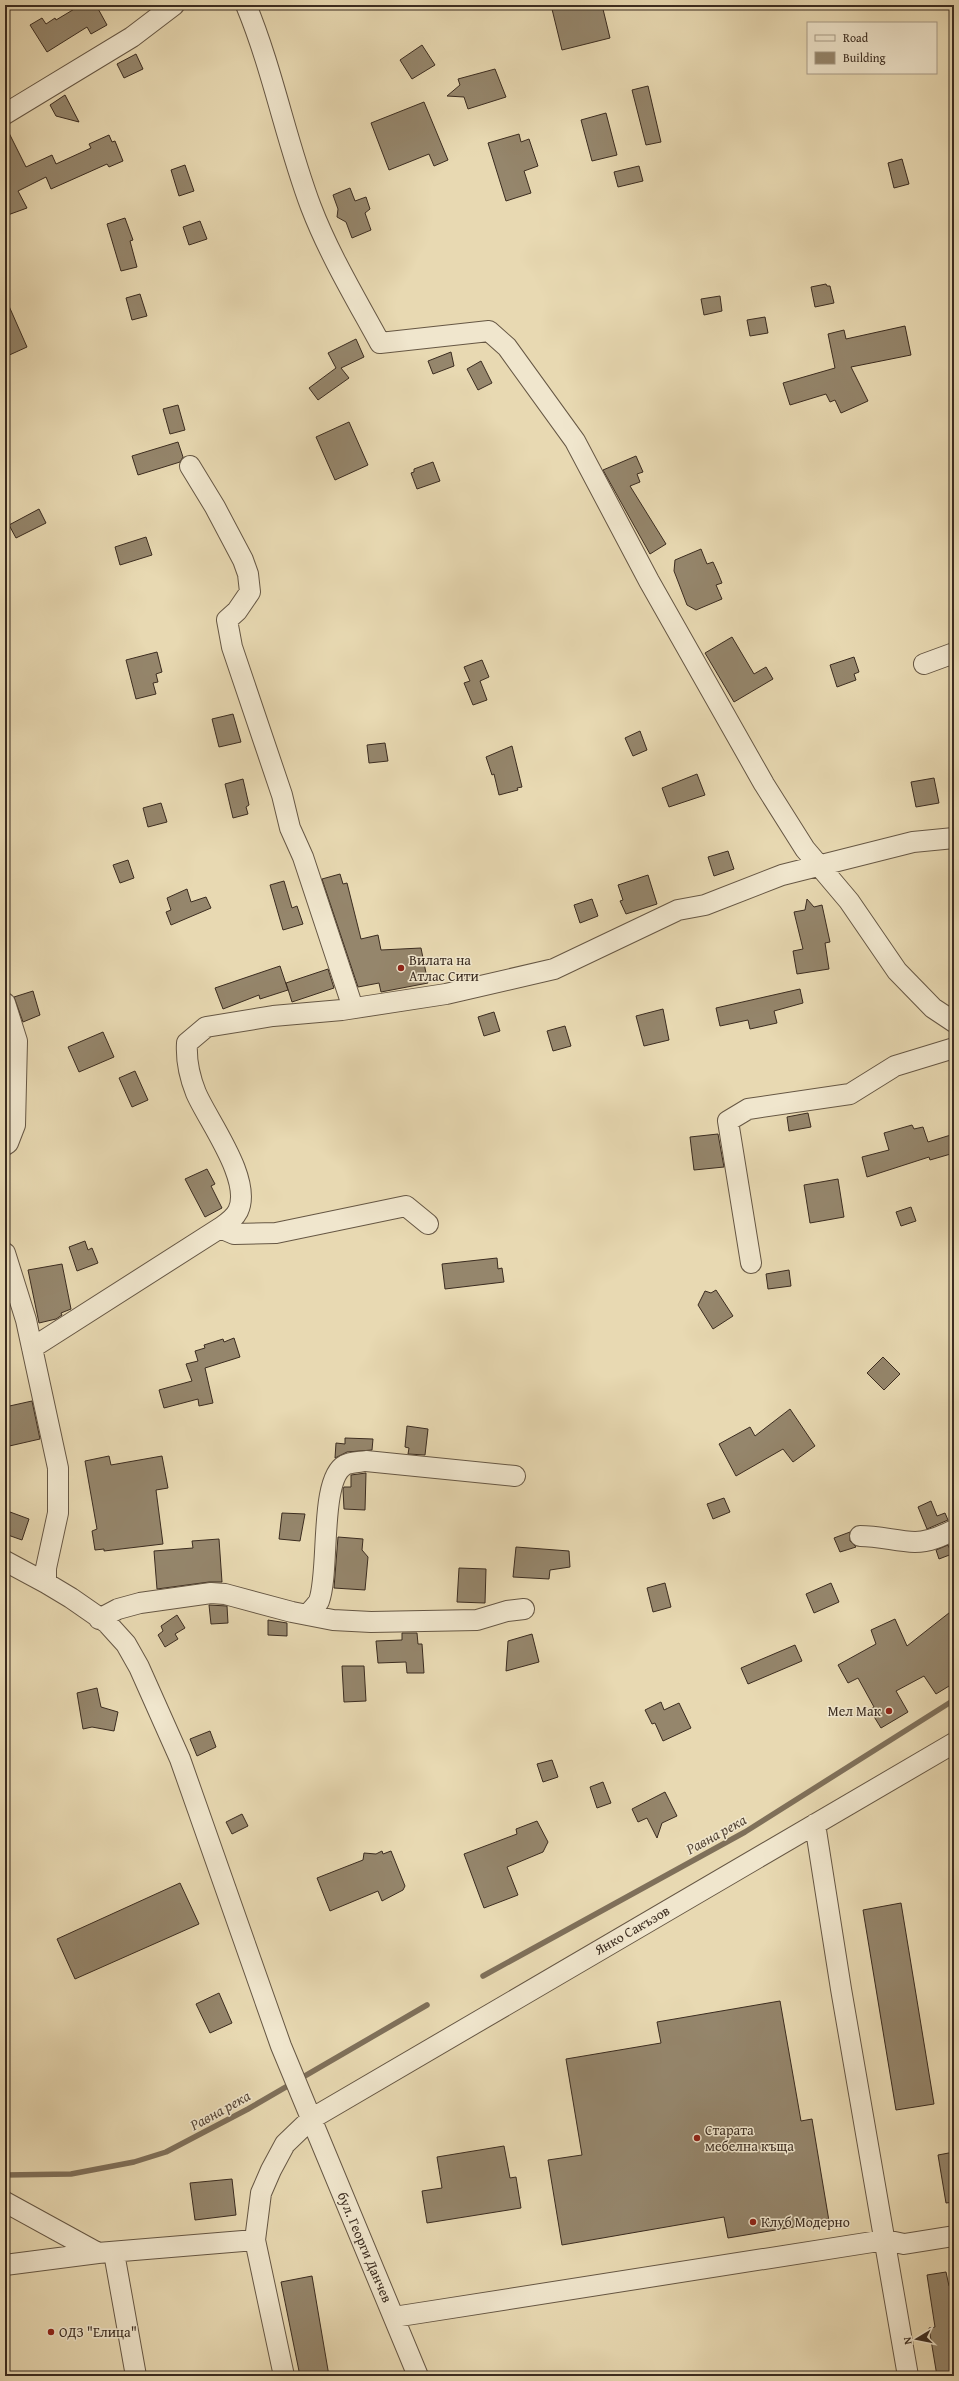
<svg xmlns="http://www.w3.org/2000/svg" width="959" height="2381" font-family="'Gentium Book Plus',serif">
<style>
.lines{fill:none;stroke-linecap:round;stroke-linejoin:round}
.stream{stroke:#7f705a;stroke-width:5.5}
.building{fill:#95866c;stroke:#3b2c20}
.minor-casing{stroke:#665744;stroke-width:22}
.minor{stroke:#f0e6cd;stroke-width:20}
.poi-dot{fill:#8f2418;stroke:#f0e6cd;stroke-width:1.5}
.labels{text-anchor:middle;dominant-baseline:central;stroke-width:3;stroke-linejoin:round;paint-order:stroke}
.poi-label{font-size:14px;fill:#3b2c20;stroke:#f0e6cd;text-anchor:start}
.street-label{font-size:14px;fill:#3b2c20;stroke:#f0e6cd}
.water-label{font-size:15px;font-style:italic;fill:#584838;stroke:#f0e6cd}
</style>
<rect width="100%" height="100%" fill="#e8d9b2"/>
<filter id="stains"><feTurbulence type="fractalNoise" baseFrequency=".005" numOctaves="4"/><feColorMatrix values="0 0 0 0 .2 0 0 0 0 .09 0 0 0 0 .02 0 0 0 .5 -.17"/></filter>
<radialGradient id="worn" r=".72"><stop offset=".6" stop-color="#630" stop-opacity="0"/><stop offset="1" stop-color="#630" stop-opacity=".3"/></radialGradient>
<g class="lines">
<path class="stream" d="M 483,1976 L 745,1832 L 954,1700
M 5,2175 L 71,2174 L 134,2162 L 166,2152 L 248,2109 L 427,2005"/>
</g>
<path class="building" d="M 81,5 L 96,5 L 107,25 L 91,34 L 87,27 L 47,52 L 30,25 L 42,18 L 46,24 L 55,18 L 56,20 Z
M 551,5 L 602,5 L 610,38 L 562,50 Z
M 422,45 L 435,65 L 412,79 L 400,60 Z
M 136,54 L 143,69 L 124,78 L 117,64 Z
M 495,69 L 506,97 L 468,109 L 464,97 L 447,96 L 460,85 L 458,79 Z
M 648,86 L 661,142 L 646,145 L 632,90 Z
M 65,95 L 79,122 L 56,116 L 50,105 Z
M 424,102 L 448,160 L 434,166 L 429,154 L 389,170 L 371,123 Z
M 606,113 L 617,155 L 592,161 L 581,120 Z
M 5,125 L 26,167 L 52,155 L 56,164 L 91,148 L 89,144 L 109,135 L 112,142 L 115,141 L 123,161 L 109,167 L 107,164 L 51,189 L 46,177 L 18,191 L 27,208 L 5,216 Z
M 519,134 L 521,142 L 529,139 L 538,166 L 524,171 L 531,193 L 506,201 L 488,143 Z
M 902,159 L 909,184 L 894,188 L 888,163 Z
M 185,165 L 194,191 L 179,196 L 171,170 Z
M 639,166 L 643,181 L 618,187 L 614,172 Z
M 350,188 L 355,201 L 366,197 L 370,209 L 365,213 L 371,230 L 352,238 L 346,222 L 337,217 L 338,209 L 333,195 Z
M 125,218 L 133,240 L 130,241 L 137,267 L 121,271 L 107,224 Z
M 200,221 L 207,239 L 189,245 L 183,227 Z
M 826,284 L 827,286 L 830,286 L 834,303 L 815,307 L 811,287 Z
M 140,294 L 147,316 L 132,320 L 126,298 Z
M 720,296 L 722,311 L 704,315 L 701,299 Z
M 5,297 L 27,347 L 5,357 Z
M 765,317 L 768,333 L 750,336 L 747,320 Z
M 905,326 L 911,355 L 851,367 L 868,401 L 841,413 L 835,400 L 830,402 L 826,394 L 790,405 L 783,383 L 835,368 L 828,334 L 844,330 L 846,339 Z
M 356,339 L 364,357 L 341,368 L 349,378 L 318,400 L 309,388 L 336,368 L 328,353 Z
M 451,352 L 454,366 L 433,374 L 428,361 Z
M 481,361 L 492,383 L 478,390 L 467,369 Z
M 178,405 L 185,430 L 170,434 L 163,409 Z
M 349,422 L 368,465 L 335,480 L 316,437 Z
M 178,442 L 183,457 L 180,462 L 138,475 L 132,456 Z
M 636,456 L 643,472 L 637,474 L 640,482 L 630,486 L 666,544 L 650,554 L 603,470 Z
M 433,462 L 440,481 L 417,489 L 411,473 L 414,472 L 414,469 Z
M 39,509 L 46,523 L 16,538 L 9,525 Z
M 146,537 L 152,555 L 120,565 L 115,547 Z
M 701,549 L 707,564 L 713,562 L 718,573 L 722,583 L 716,585 L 722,599 L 696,610 L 687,605 L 674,571 L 675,560 Z
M 732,637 L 754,674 L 766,667 L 773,679 L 734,702 L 705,653 Z
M 157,652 L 162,672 L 156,674 L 158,682 L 153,683 L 156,694 L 136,699 L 126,660 Z
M 854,657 L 859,672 L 854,674 L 856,680 L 837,687 L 830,665 Z
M 482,660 L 489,677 L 480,681 L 487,700 L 473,705 L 464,683 L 470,681 L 464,667 Z
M 233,714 L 241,742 L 219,747 L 212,719 Z
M 640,731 L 647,750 L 633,756 L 625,738 Z
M 385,743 L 388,761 L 369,763 L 367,745 Z
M 512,746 L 522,787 L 517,788 L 518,790 L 499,795 L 494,774 L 492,775 L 486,757 Z
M 697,774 L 705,795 L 669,807 L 662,788 Z
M 934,778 L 939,803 L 916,807 L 911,782 Z
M 243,779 L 249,805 L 246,807 L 248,814 L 233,818 L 225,784 Z
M 161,803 L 167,822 L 148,827 L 143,808 Z
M 728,851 L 734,869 L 714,876 L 708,857 Z
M 128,860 L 134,878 L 120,883 L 113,865 Z
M 340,874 L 343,884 L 347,883 L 361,939 L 378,935 L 381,950 L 421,948 L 428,983 L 381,992 L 379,983 L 358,987 L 322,879 Z
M 648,875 L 657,904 L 626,914 L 620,901 L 623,900 L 618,885 Z
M 284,881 L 292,908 L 297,906 L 303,924 L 283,930 L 270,885 Z
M 187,889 L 191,902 L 206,897 L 211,908 L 171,925 L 166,912 L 171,910 L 167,898 Z
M 592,899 L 598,916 L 580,923 L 574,905 Z
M 807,899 L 814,907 L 822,905 L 830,942 L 825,943 L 829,969 L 797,974 L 793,951 L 803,949 L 794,912 L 805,910 Z
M 280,966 L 288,990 L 260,999 L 259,995 L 223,1009 L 215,988 Z
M 328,969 L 334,988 L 292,1002 L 286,983 Z
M 800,989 L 803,1003 L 774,1011 L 777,1023 L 750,1029 L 748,1020 L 720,1026 L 716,1008 Z
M 33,991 L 40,1015 L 23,1022 L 14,997 Z
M 663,1009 L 669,1040 L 644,1046 L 636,1016 Z
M 494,1012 L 500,1031 L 484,1036 L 478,1017 Z
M 565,1026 L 571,1046 L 553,1051 L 547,1031 Z
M 103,1032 L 114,1057 L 79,1072 L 68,1047 Z
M 135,1071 L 148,1100 L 132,1107 L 119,1078 Z
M 808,1113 L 811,1127 L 789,1131 L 787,1117 Z
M 912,1125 L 914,1129 L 923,1127 L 928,1142 L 954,1134 L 954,1153 L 930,1160 L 929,1157 L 867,1177 L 862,1157 L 889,1150 L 884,1133 Z
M 718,1134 L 724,1167 L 694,1170 L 690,1137 Z
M 207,1169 L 215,1184 L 211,1186 L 222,1208 L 205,1217 L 185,1179 Z
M 838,1179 L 844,1217 L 810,1223 L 804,1185 Z
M 911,1207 L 916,1221 L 901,1226 L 896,1212 Z
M 85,1241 L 88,1250 L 92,1248 L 98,1263 L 77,1271 L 69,1247 Z
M 497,1258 L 498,1269 L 502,1268 L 504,1282 L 445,1289 L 442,1264 Z
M 62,1264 L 71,1309 L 61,1313 L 62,1315 L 56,1319 L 39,1323 L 28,1270 Z
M 789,1270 L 791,1286 L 768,1289 L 766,1274 Z
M 716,1290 L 733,1316 L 713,1329 L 698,1305 L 705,1291 L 711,1293 Z
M 234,1338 L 240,1357 L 205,1368 L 213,1403 L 199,1406 L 198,1399 L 164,1408 L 159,1390 L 192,1381 L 186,1364 L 198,1361 L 195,1351 L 205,1348 L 204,1345 L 223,1339 L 224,1342 Z
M 883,1357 L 900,1374 L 884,1390 L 867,1373 Z
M 32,1401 L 40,1439 L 5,1447 L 5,1407 Z
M 790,1409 L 815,1446 L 793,1462 L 783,1449 L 736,1476 L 719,1444 L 750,1427 L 755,1436 Z
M 407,1426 L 428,1429 L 425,1455 L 408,1454 L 409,1448 L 405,1447 Z
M 345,1438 L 373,1439 L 372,1450 L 347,1452 L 335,1458 L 336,1443 L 345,1444 Z
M 109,1456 L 111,1465 L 162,1456 L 168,1488 L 156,1490 L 163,1544 L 104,1551 L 104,1549 L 95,1550 L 92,1531 L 97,1529 L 85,1461 Z
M 366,1473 L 365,1510 L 344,1509 L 343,1489 L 344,1487 L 351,1487 L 351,1475 Z
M 724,1498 L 730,1512 L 713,1519 L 707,1504 Z
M 931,1501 L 937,1516 L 945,1513 L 948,1520 L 927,1529 L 918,1507 Z
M 10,1512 L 29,1519 L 22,1540 L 5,1534 Z
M 282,1513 L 305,1514 L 300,1541 L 279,1539 Z
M 850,1532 L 850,1541 L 856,1547 L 840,1552 L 834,1538 Z
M 338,1537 L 363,1539 L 362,1550 L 368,1557 L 365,1590 L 334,1588 Z
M 219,1539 L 222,1582 L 209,1582 L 157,1589 L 154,1551 L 193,1548 L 192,1541 Z
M 948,1545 L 952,1554 L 939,1559 L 936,1550 Z
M 516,1547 L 569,1551 L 570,1567 L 550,1570 L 549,1579 L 513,1577 Z
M 459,1568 L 486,1569 L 485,1603 L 457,1602 Z
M 665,1583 L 671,1607 L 653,1612 L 647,1588 Z
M 831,1583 L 839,1602 L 814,1613 L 806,1594 Z
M 209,1605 L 227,1606 L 228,1623 L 211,1624 Z
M 954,1609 L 954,1683 L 936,1694 L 924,1676 L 896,1691 L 908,1712 L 881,1728 L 870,1710 L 874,1707 L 858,1678 L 848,1683 L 838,1665 L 876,1644 L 871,1630 L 895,1619 L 907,1646 Z
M 177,1615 L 185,1628 L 175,1634 L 178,1639 L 165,1647 L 158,1635 L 163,1631 L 161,1626 Z
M 268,1620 L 287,1623 L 287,1636 L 268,1635 Z
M 402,1633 L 417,1633 L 418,1644 L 422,1644 L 424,1673 L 407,1673 L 406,1662 L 378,1663 L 376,1641 L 402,1640 Z
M 532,1634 L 539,1662 L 506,1671 L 508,1641 Z
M 795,1645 L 802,1661 L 748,1684 L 741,1668 Z
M 342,1666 L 364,1666 L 366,1701 L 344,1702 Z
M 97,1688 L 101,1707 L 118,1712 L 114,1731 L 92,1727 L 83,1729 L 77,1693 Z
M 661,1702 L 664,1710 L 679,1703 L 691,1728 L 663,1741 L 655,1723 L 652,1724 L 645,1710 Z
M 210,1731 L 216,1747 L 197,1756 L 190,1739 Z
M 552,1760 L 558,1777 L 543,1782 L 537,1764 Z
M 603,1782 L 611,1803 L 597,1808 L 590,1787 Z
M 665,1792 L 677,1816 L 662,1823 L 657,1838 L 647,1818 L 638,1822 L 632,1809 Z
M 242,1814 L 248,1826 L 232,1834 L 226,1822 Z
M 537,1821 L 548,1842 L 543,1852 L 507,1867 L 518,1895 L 484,1908 L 464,1854 L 517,1834 L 516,1829 Z
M 382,1851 L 383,1854 L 391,1851 L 405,1886 L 403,1890 L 382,1901 L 378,1891 L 330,1911 L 317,1878 L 363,1860 L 364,1853 L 376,1854 Z
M 180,1883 L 199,1924 L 75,1979 L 57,1939 Z
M 901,1903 L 934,2104 L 896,2110 L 863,1910 Z
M 219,1993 L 232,2023 L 210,2033 L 196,2004 Z
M 780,2001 L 801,2121 L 812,2119 L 829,2221 L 728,2238 L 724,2217 L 562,2245 L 548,2160 L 582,2155 L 566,2059 L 661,2043 L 657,2022 Z
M 504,2146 L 510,2178 L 516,2177 L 521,2208 L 427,2223 L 422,2191 L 442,2188 L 437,2157 Z
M 954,2152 L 954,2202 L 946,2203 L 938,2155 Z
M 232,2179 L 236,2215 L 195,2220 L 190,2183 Z
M 946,2272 L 949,2286 L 954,2285 L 954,2376 L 937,2376 L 929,2328 L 935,2327 L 927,2275 Z
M 312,2276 L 329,2376 L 300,2376 L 281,2282 Z"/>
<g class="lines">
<defs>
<path id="minor" d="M 246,5 C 273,70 286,141 311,207 C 329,254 356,299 380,343 L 489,331 L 507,347 L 575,441 L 649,581 L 764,784 L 805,849 L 849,901 L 897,971 L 933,1008 L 954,1022
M 5,114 L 132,37 L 174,5
M 190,466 L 215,507 L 243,560 L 248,574 L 250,592 L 237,611 L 227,620 L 232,647 L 282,795 L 290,828 L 303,857 L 353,1008
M 924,664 L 954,653
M 5,1003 L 17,1041 L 15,1125 L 8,1143 L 5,1145
M 220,1228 C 227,1223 234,1219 238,1211 C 253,1180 208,1121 196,1093 C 190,1078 186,1059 187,1043 L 206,1027 L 273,1016 L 342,1010 L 446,994 L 554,969 L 678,910 L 705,905 L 782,875 L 913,842 L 954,838
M 5,1253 L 26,1320 L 58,1468 L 58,1513 L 46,1568 L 46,1583 L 71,1598 L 107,1623 L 126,1644 L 139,1667 L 180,1759 L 281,2046 L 418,2376
M 751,1263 L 728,1121 L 748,1109 L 850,1094 L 895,1066 L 954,1048
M 32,1348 L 220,1228 L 234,1234 L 276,1233 L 406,1206 L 428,1224
M 860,1536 C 879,1536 896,1541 915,1542 C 929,1542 942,1536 954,1530
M 5,1561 L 46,1583
M 307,1615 C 311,1611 316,1606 319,1601 C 330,1571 319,1479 345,1465 C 350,1462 360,1462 366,1461 L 515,1476
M 99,1619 L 118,1609 L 140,1603 L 211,1593 L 225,1594 L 292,1612 L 333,1620 L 371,1622 L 477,1620 L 507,1611 L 524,1609
M 815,1824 L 841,1989 L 908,2376
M 5,2202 L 98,2253
M 114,2253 L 136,2376
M 5,2265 L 98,2253 L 255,2240
M 394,2317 L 885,2240 L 904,2244 L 954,2236
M 284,2376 L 255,2240 L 261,2193 L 271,2170 L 285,2144 L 311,2119 L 954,1743"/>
</defs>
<use href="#minor" class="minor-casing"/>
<use href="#minor" class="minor"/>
</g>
<g class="poi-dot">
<circle cx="401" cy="968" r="4"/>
<circle cx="889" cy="1711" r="4"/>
<circle cx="697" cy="2138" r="4"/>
<circle cx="753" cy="2222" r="4"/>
<circle cx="51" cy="2332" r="4"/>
</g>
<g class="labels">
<g class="poi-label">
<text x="409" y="960">Вилата на<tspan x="409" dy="16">Атлас Сити</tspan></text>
<text x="881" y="1711" text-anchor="end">Мел Мак</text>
<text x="705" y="2130">Старата<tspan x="705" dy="16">мебелна къща</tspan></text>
<text x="761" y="2222">Клуб Модерно</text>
<text x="59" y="2332">ОДЗ "Елица"</text>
</g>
<g class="street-label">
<text transform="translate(632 1930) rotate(-30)">Янко Сакъзов</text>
<text transform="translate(365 2247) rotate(67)">бул. Георги Данчев</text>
</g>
<g class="water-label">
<text transform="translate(716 1834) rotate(-29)">Равна река</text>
<text transform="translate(220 2110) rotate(-29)">Равна река</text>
</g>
</g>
<rect width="959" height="2381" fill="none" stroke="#e8d9b2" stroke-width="20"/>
<rect x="6" y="6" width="947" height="2369" fill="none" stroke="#3b2c20" stroke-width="2"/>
<rect x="10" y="10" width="939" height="2361" fill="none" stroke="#3b2c20"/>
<rect x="807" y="22" width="130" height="52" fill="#f0e6cd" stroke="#a89c88"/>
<rect x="815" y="35" width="20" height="6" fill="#f0e6cd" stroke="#a89c88"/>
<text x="843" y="42" font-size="12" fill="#3b2c20">Road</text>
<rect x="815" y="52" width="20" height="12" fill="#95866c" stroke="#a89c88"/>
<text x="843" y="62" font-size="12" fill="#3b2c20">Building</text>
<g transform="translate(917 2339) rotate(260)" stroke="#f0e6cd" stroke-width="3" paint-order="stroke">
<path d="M0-3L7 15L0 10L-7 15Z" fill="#3b2c20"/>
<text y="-6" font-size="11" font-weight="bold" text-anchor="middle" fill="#3b2c20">N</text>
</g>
<rect width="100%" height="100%" filter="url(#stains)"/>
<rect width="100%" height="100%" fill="url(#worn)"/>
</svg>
